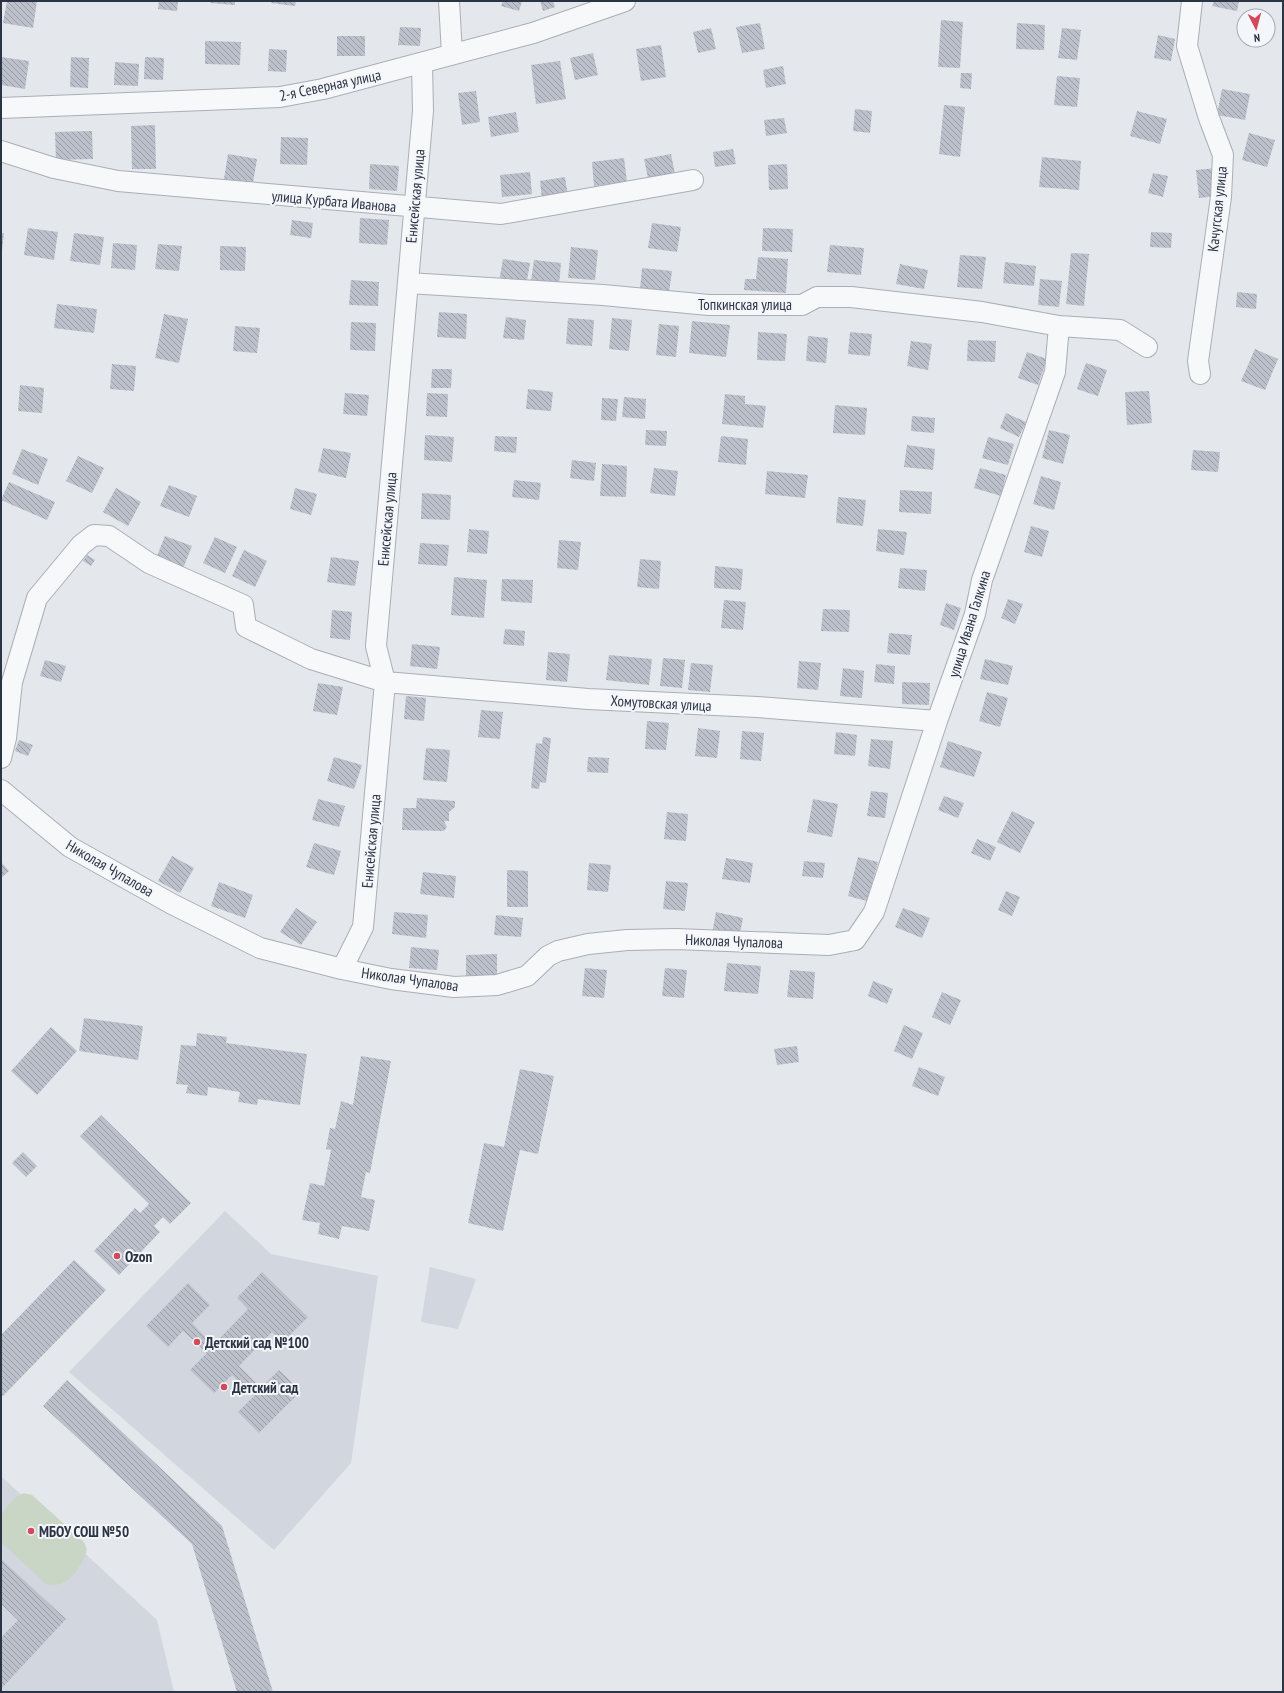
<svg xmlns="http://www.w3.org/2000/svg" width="1284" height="1693" font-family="'PT Sans Narrow',sans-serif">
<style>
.built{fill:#d2d6de}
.green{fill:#c9d6c5}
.building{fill:url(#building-back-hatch)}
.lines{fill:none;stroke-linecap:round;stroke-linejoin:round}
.minor-casing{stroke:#a9aeb7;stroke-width:22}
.minor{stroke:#f7f8fa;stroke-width:20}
.poi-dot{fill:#d1495b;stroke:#f4f6f9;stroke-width:1.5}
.labels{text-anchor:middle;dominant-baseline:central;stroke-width:4;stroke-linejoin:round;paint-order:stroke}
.street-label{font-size:15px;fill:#2b3445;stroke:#f4f6f9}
.poi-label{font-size:15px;font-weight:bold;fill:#2b3445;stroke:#f4f6f9;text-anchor:start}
</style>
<defs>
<pattern id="building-back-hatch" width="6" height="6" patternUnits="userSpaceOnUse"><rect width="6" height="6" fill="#bbc0ca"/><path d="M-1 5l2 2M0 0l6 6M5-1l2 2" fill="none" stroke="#989da6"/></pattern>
</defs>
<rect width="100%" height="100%" fill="#e4e7ec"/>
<path class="built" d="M 225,1211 L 271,1254 L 378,1276 L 351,1463 L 274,1550 L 69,1372 Z
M 430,1267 L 476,1279 L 458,1329 L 421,1322 Z
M 1,1476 L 157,1620 L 174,1692 L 1,1692 Z"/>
<path class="green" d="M 24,1493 L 32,1495 L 84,1542 L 87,1550 C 81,1568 67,1590 46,1584 L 1,1542 L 1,1515 L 14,1498 Z"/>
<path class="building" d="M 7,1 L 37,1 L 33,28 L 3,23 Z
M 159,1 L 178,1 L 177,11 L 158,9 Z
M 211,1 L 235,1 L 235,5 L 210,3 Z
M 272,1 L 296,1 L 295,6 L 271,3 Z
M 503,1 L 522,1 L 519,11 L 501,6 Z
M 540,1 L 553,1 L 555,7 L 543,11 Z
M 1214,1 L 1239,1 L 1237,11 L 1212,6 Z
M 941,20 L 963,22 L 960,68 L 938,67 Z
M 760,23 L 765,49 L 742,53 L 736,27 Z
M 1017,23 L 1045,25 L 1044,50 L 1016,49 Z
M 400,27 L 421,28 L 420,46 L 398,45 Z
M 711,28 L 716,49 L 698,53 L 693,32 Z
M 1062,28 L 1081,30 L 1077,60 L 1058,58 Z
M 1158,35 L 1175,39 L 1171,61 L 1154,58 Z
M 337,36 L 365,36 L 365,56 L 337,56 Z
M 205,41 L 241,42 L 240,65 L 205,64 Z
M 661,45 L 666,77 L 641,81 L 636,49 Z
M 269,49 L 287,50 L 286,72 L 268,71 Z
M 593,53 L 598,75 L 575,80 L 570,58 Z
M 1,57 L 29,61 L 25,89 L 1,85 Z
M 71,57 L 89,58 L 88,88 L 70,87 Z
M 145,57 L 164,58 L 163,80 L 144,79 Z
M 560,61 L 566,99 L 536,104 L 531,65 Z
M 115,62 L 139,64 L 138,86 L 114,85 Z
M 783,66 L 786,84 L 766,88 L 763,70 Z
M 961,73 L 972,73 L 971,89 L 960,88 Z
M 1057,76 L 1080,78 L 1077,107 L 1054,105 Z
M 1222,89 L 1250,94 L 1245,120 L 1217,115 Z
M 476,91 L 480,122 L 462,125 L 458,93 Z
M 944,105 L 965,107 L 960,157 L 939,154 Z
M 855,109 L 872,111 L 870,133 L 853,131 Z
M 1137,111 L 1167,119 L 1160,144 L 1130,136 Z
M 516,112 L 519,132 L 491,137 L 488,117 Z
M 784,118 L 787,133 L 766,136 L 764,120 Z
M 155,125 L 156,169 L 132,169 L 131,126 Z
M 92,131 L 93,159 L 56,160 L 55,132 Z
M 1249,133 L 1275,140 L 1267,167 L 1242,160 Z
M 281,137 L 308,138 L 307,165 L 280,164 Z
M 733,149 L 736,164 L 715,167 L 713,152 Z
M 228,154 L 257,159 L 253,183 L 224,179 Z
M 671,154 L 675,174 L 648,178 L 644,159 Z
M 1042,157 L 1081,161 L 1079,190 L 1039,187 Z
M 624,158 L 627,182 L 594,186 L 592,162 Z
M 370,164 L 399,166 L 397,191 L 369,189 Z
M 787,164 L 788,189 L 769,190 L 768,165 Z
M 1216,168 L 1219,196 L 1199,198 L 1196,170 Z
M 530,172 L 532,194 L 502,197 L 500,175 Z
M 1153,173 L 1168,176 L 1163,197 L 1148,193 Z
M 565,177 L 568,196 L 542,200 L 540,181 Z
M 360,218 L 389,220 L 387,245 L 359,243 Z
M 292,220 L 313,223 L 311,238 L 290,235 Z
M 652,223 L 681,227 L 677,252 L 648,248 Z
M 28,228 L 58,232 L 54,260 L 24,255 Z
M 763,228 L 793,229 L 792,252 L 762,251 Z
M 1151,232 L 1172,233 L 1171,248 L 1150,247 Z
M 1,233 L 4,233 L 2,250 L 1,250 Z
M 74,233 L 104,237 L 100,265 L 70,261 Z
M 113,243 L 137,245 L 135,270 L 111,268 Z
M 158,244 L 182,246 L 179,271 L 155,269 Z
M 830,245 L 864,248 L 861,275 L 827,272 Z
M 220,246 L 246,247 L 245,271 L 220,270 Z
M 571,247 L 598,250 L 595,280 L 568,278 Z
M 1071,253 L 1089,254 L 1084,306 L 1066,304 Z
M 960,255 L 986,257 L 982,289 L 957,287 Z
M 758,257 L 788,259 L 786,293 L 744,290 L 745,279 L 756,279 Z
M 503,259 L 530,263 L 526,286 L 499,282 Z
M 534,260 L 561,263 L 559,285 L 531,281 Z
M 1005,262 L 1036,266 L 1034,286 L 1003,283 Z
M 900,264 L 928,270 L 924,289 L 896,284 Z
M 642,268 L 672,271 L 669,293 L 640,290 Z
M 1040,279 L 1062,281 L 1059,307 L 1038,305 Z
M 351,280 L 379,282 L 378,306 L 349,305 Z
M 1237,292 L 1257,294 L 1256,309 L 1236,307 Z
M 57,304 L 97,309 L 94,333 L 54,328 Z
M 439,312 L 467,314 L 466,339 L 437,337 Z
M 164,314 L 188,319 L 179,363 L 155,358 Z
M 506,317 L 526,320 L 524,340 L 503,338 Z
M 568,318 L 594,320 L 592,346 L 566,344 Z
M 612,318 L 632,320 L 629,351 L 609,349 Z
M 692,321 L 730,325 L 726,357 L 689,353 Z
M 351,322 L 376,323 L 375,351 L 350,350 Z
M 659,324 L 679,326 L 676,357 L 656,355 Z
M 235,326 L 260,328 L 257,353 L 233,351 Z
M 758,332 L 787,334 L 785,361 L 757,360 Z
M 850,332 L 872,334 L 870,356 L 848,354 Z
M 808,336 L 828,338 L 826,363 L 806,361 Z
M 968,340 L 996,341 L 995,362 L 967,361 Z
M 911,341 L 932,344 L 928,370 L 907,366 Z
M 1255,349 L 1278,359 L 1265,390 L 1241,381 Z
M 1027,352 L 1047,359 L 1038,385 L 1018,378 Z
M 1086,363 L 1107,370 L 1098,396 L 1077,389 Z
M 112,364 L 136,366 L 134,391 L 110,389 Z
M 432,369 L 452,369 L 451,388 L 431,388 Z
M 20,385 L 44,388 L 42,413 L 18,411 Z
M 528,389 L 553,392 L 551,411 L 526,409 Z
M 1149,391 L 1152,423 L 1127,425 L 1125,392 Z
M 345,393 L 369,395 L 367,416 L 343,414 Z
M 427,393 L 448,394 L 447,417 L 426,416 Z
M 725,394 L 745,396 L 745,404 L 766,406 L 763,428 L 722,424 Z
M 624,397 L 646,399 L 645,419 L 622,417 Z
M 602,398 L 618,399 L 616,421 L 601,420 Z
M 835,405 L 867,408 L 865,435 L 833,433 Z
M 1006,413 L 1026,422 L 1019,437 L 1000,428 Z
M 912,416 L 935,418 L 934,433 L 911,431 Z
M 646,430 L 667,431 L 666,446 L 645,445 Z
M 1049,430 L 1070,435 L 1063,464 L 1042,458 Z
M 425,435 L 454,437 L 452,462 L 424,460 Z
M 495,436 L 517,437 L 516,453 L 494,451 Z
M 721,436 L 748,439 L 746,465 L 718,462 Z
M 988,437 L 1014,444 L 1008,465 L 982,458 Z
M 907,445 L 935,449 L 933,470 L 904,467 Z
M 323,448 L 351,453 L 346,478 L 318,472 Z
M 22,449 L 48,459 L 38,485 L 12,474 Z
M 1193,450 L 1220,452 L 1218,472 L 1191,470 Z
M 78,456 L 104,468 L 92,493 L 66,481 Z
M 572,460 L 596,463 L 594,481 L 570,478 Z
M 602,464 L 627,466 L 626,497 L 600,496 Z
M 654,468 L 678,471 L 675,496 L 650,493 Z
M 980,468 L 1006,475 L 1001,496 L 974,488 Z
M 767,471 L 808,475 L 805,498 L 765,494 Z
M 1041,476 L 1061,482 L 1054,510 L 1033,504 Z
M 514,480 L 541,483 L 539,500 L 512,497 Z
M 9,482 L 55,502 L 47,520 L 1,500 Z
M 169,485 L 197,496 L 189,517 L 160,506 Z
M 116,488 L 141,502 L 128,526 L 103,512 Z
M 295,488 L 317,494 L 311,515 L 290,509 Z
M 900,490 L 932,492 L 931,514 L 899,512 Z
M 422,493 L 451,495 L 450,520 L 421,519 Z
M 838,497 L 866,500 L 863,526 L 836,523 Z
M 1031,526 L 1049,531 L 1042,557 L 1024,552 Z
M 469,529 L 489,531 L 487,554 L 467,552 Z
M 878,529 L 907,532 L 904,555 L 876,551 Z
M 165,536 L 192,546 L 182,571 L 155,561 Z
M 215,537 L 237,547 L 225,573 L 203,563 Z
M 559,540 L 581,542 L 578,570 L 557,568 Z
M 420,543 L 449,545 L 447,566 L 418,564 Z
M 244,550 L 267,561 L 255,587 L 232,576 Z
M 87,555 L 95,560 L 91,566 L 83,561 Z
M 331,557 L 359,561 L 355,586 L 327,582 Z
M 640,559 L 661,561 L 659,589 L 637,587 Z
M 715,566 L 743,569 L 741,590 L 714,588 Z
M 900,568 L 927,570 L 925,591 L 898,588 Z
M 454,577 L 487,580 L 484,618 L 451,615 Z
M 502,579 L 533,580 L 532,603 L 501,601 Z
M 1008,599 L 1023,604 L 1015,624 L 1001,618 Z
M 724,600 L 746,602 L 743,630 L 721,628 Z
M 946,603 L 961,608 L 954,630 L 940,625 Z
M 823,609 L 850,610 L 849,632 L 821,631 Z
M 332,610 L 352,612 L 350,640 L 330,638 Z
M 505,629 L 525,631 L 524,646 L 503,644 Z
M 889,633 L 912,635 L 910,655 L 887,653 Z
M 412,644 L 440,647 L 437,669 L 410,666 Z
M 548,652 L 570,654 L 567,682 L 546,680 Z
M 609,655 L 652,659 L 649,685 L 606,680 Z
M 663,658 L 685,660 L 682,688 L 660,686 Z
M 985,659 L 1013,666 L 1008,685 L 980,679 Z
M 45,660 L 66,666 L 61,682 L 40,676 Z
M 799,661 L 821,663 L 818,690 L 797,688 Z
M 691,663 L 713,665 L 710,692 L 688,690 Z
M 876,664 L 895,666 L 894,684 L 874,682 Z
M 843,668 L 864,671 L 862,698 L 840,696 Z
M 902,682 L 930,683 L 929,705 L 902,704 Z
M 318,683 L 343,687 L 337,715 L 313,711 Z
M 987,692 L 1008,698 L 1000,727 L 979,721 Z
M 406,696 L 426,698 L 424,721 L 404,719 Z
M 481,710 L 503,712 L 500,739 L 478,737 Z
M 647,721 L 669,723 L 666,750 L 645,749 Z
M 698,728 L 720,731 L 717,758 L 695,756 Z
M 742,731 L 764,733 L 761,761 L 740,759 Z
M 836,732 L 857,735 L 855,756 L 834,754 Z
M 543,737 L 551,738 L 546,783 L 540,782 L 539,789 L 531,788 L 536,743 L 542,744 Z
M 871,739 L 893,741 L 890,769 L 868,766 Z
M 19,740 L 33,745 L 28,756 L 15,751 Z
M 948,741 L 982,752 L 974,777 L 940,767 Z
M 426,748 L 450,750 L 447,782 L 423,780 Z
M 334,757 L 362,765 L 354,789 L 327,781 Z
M 588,757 L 609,758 L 608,773 L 587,772 Z
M 871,791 L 888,793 L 885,818 L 867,816 Z
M 944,796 L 964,803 L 958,818 L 938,810 Z
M 417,798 L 455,801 L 455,807 L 449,812 L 449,821 L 444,821 L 447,827 L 444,831 L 402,830 L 403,808 L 416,808 Z
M 318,799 L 345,806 L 339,827 L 312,820 Z
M 813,799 L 838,804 L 832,837 L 807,832 Z
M 1012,811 L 1035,822 L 1020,853 L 997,842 Z
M 667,812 L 688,814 L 686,841 L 664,839 Z
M 977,839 L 996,847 L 990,861 L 971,853 Z
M 314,843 L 341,851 L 334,875 L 306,867 Z
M 172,856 L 194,868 L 180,893 L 158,881 Z
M 858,857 L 878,862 L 867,901 L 848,896 Z
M 726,858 L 753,863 L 750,883 L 722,879 Z
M 804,861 L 825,863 L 823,878 L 802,876 Z
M 1,862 L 9,871 L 1,878 Z
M 589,863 L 611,865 L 608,892 L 587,890 Z
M 507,870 L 528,871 L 528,907 L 507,907 Z
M 423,872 L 456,876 L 454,898 L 420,894 Z
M 666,881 L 688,883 L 685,911 L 663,909 Z
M 219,882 L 253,895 L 245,918 L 211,906 Z
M 1006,891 L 1020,897 L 1012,916 L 998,910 Z
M 296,908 L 317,922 L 301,945 L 280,932 Z
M 903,908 L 930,918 L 922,938 L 895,927 Z
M 394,912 L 428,915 L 426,938 L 392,934 Z
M 716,912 L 743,918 L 739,939 L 712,934 Z
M 496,915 L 523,918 L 521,937 L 494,935 Z
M 411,947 L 439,950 L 437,970 L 409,968 Z
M 497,954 L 497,979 L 466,979 L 466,955 Z
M 727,963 L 761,966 L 758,994 L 724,991 Z
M 585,968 L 607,970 L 604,998 L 582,996 Z
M 665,968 L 687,970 L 684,998 L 662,996 Z
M 790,970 L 815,972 L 813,999 L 787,997 Z
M 873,981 L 893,989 L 887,1004 L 868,996 Z
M 942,992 L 961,1000 L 950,1025 L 932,1017 Z
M 84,1018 L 143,1026 L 138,1060 L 79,1051 Z
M 904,1025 L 923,1033 L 912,1059 L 894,1051 Z
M 51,1027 L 77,1051 L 37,1095 L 11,1071 Z
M 197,1033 L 227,1037 L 226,1043 L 307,1054 L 300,1105 L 258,1099 L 257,1105 L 238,1102 L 240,1092 L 208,1087 L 207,1096 L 186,1093 L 188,1085 L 176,1084 L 181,1045 L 196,1046 Z
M 797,1046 L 799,1062 L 777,1065 L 774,1049 Z
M 361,1056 L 391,1061 L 370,1173 L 366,1172 L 361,1197 L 375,1200 L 369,1231 L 342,1226 L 339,1239 L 318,1234 L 320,1223 L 302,1220 L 310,1183 L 324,1186 L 331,1150 L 326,1149 L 330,1128 L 335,1129 L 341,1101 L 353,1105 Z
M 919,1067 L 945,1077 L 938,1096 L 912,1086 Z
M 520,1069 L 554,1076 L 538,1154 L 520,1150 L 503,1231 L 468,1223 L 484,1143 L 504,1147 Z
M 101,1115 L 191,1203 L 170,1224 L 163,1217 L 154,1226 L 160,1232 L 119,1275 L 94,1251 L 135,1208 L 140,1213 L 149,1204 L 80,1136 Z
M 23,1152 L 37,1166 L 26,1177 L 12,1163 Z
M 74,1260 L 106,1290 L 3,1396 L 1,1394 L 1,1335 Z
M 262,1272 L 308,1317 L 283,1342 L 272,1332 L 239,1366 L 261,1388 L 279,1370 L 301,1391 L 259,1433 L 238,1412 L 254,1396 L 232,1375 L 214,1393 L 190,1370 L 207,1353 L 183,1331 L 168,1347 L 146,1326 L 188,1283 L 210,1305 L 192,1323 L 213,1345 L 248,1309 L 237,1298 Z
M 67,1380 L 222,1526 L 273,1692 L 237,1692 L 192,1544 L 43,1406 Z
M 1,1559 L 66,1619 L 1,1689 L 1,1638 L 18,1620 L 1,1604 Z"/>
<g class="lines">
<defs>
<path id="minor" d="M 449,1 L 452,54
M 1192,1 L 1187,46 L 1209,118 L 1223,155 L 1221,197 L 1198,361 L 1200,374
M 1,108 L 280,97 L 323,89 L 533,33 L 625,1
M 1,151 L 54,168 L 118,181 L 501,214 L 693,180
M 408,283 L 603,295 L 709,305 L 802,305 L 817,297 L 851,297 L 982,312 L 1059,326 L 1120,330 L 1147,347
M 1,758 L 6,738 L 12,682 L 37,598 L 81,545 L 94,535 L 109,536 L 149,563 L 243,605 L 246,627 L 311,659 L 385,682 L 588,699 L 757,707 L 937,721
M 1,790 L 70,847 L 172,904 L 260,948 L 342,969 L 391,979 L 454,987 L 497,985 L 527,976 L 548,956 L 558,951 L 588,944 L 627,940 L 676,939 L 829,945 L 855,940 L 874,912 L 937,721 L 975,614 L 982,580 L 1055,372 L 1059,326
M 342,969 L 363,927 L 385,682 L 376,646 L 423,111 L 422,63"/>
</defs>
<use href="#minor" class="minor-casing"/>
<use href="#minor" class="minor"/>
</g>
<g class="poi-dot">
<circle cx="117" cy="1256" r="4"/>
<circle cx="197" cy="1342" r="4"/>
<circle cx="224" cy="1387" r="4"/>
<circle cx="31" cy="1531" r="4"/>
</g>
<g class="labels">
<g class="street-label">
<text transform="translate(330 85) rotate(-12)">2-я Северная улица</text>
<text transform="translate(415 196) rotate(-85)">Енисейская улица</text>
<text transform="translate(334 201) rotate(5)">улица Курбата Иванова</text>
<text transform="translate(1217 209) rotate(-84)">Качугская улица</text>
<text x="745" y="304">Топкинская улица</text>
<text transform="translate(387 519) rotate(-85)">Енисейская улица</text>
<text transform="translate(969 624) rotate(-73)">улица Ивана Галкина</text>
<text transform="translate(661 703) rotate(3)">Хомутовская улица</text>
<text transform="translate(371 841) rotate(-85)">Енисейская улица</text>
<text transform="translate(110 868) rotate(30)">Николая Чупалова</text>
<text transform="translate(734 941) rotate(2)">Николая Чупалова</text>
<text transform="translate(410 979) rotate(8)">Николая Чупалова</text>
</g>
<g class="poi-label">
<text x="125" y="1256">Ozon</text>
<text x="205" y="1342">Детский сад №100</text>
<text x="232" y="1387">Детский сад</text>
<text x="39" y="1531">МБОУ СОШ №50</text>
</g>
</g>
<rect width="1284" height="1693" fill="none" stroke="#2b3445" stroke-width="4"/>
<g transform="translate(1256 28) rotate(174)"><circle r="19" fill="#f4f6f9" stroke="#a4a8b1"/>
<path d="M0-3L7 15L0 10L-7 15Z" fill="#d1495b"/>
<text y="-6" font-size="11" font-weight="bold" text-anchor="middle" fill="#2b3445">N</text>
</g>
</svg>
